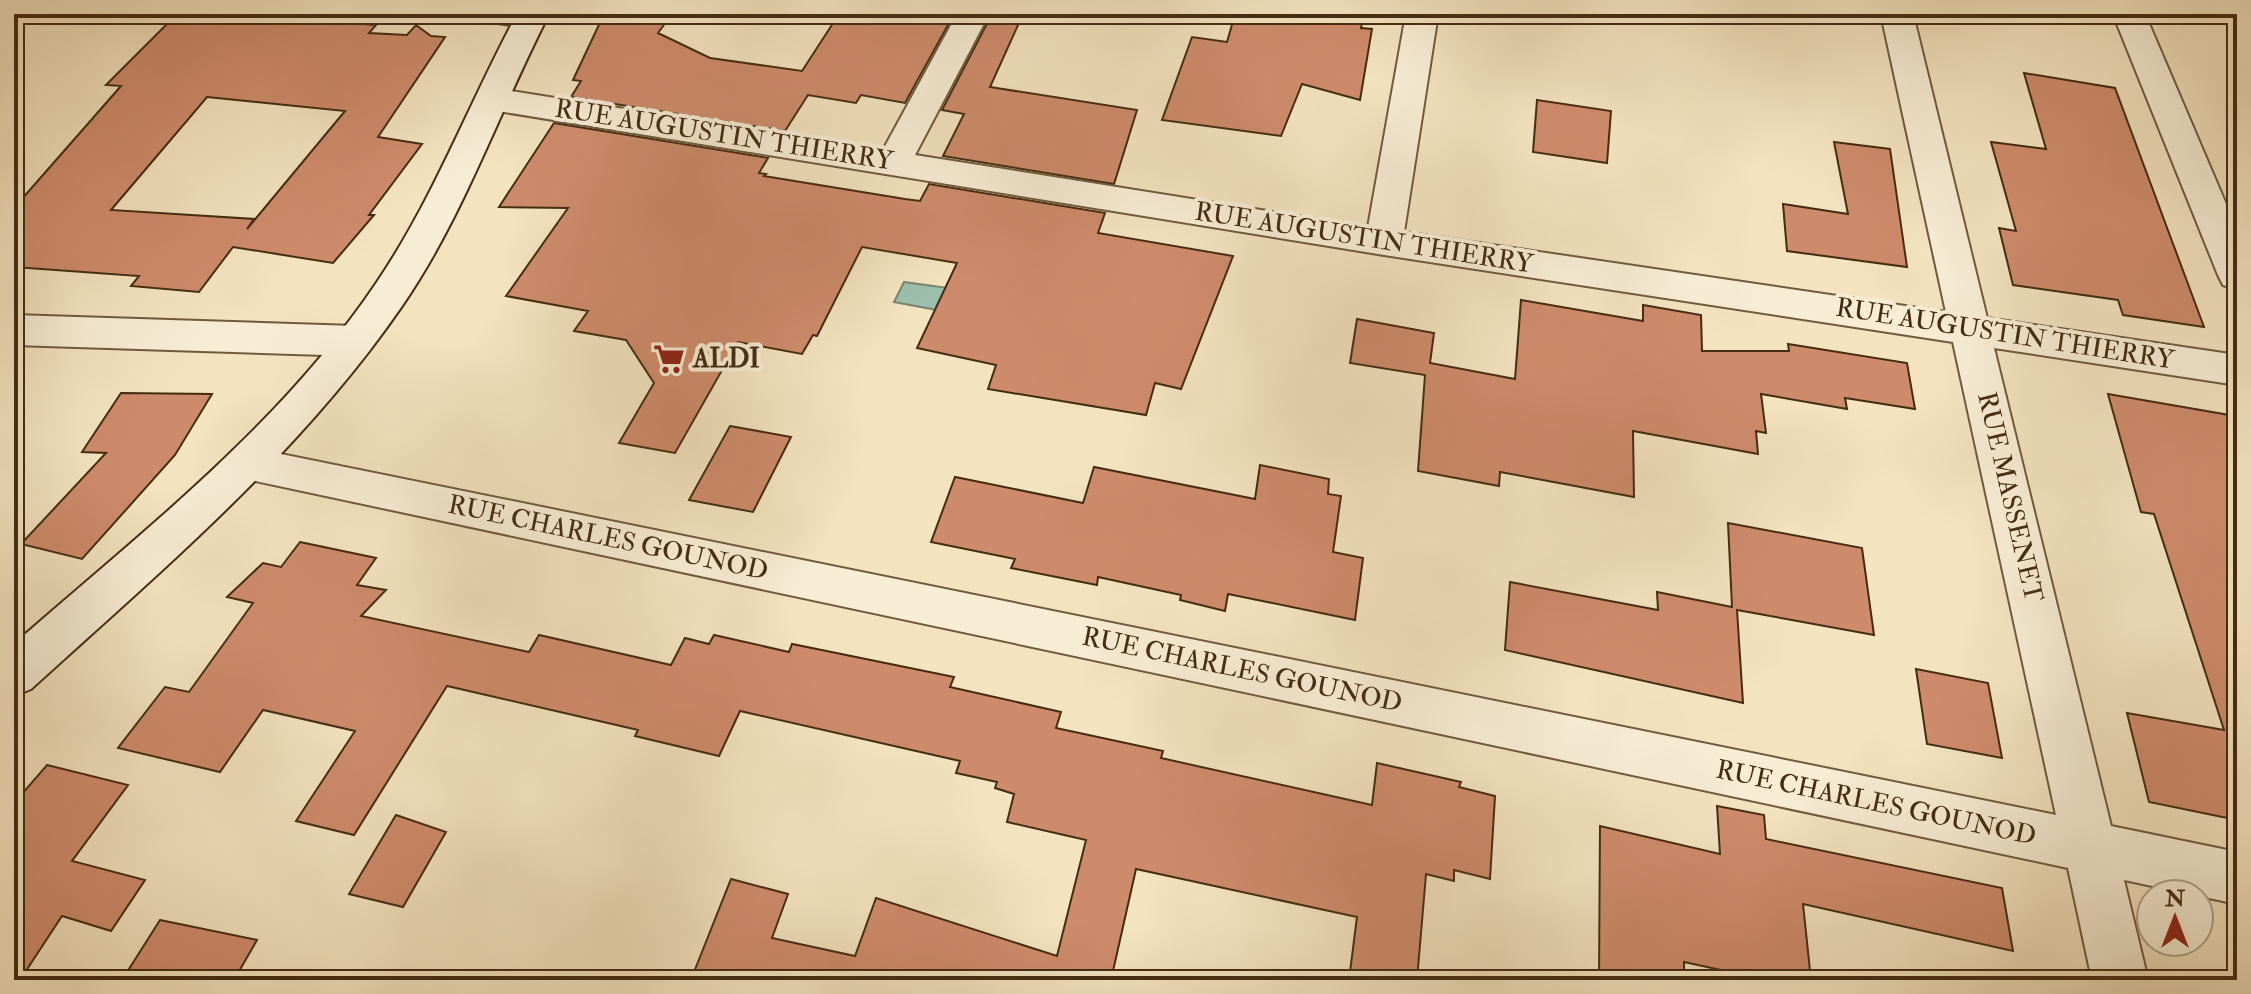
<svg xmlns="http://www.w3.org/2000/svg" width="2251" height="994" font-family="'IM FELL Double Pica',serif">
<style>
.water{fill:#9cbfad;stroke:#79846f;stroke-width:2}
.building{fill:#ce8b6b;stroke:#442c13;stroke-width:2;fill-rule:evenodd}
.lines{fill:none;stroke-linecap:round;stroke-linejoin:round}
.street-casing{stroke:#705a3e;stroke-width:4}
.secondary-casing{stroke:#442c13;stroke-width:4}
.street{fill:#f7edd5;fill-rule:evenodd}
.secondary{fill:#f7edd5;fill-rule:evenodd}
.labels{text-anchor:middle;dominant-baseline:central;stroke-width:8;stroke-linejoin:round;paint-order:stroke}
.street-label{font-size:26px;fill:#442c13;stroke:#f7edd5}
.poi-label{font-size:26px;font-weight:bold;fill:#442c13;stroke:#f7edd5;text-anchor:start}
</style>
<rect width="100%" height="100%" fill="#f3e3bf"/>
<filter id="stains"><feTurbulence type="fractalNoise" baseFrequency=".0025" numOctaves="4"/><feColorMatrix values="0 0 0 0 .2 0 0 0 0 .09 0 0 0 0 .02 0 0 0 .5 -.17"/></filter>
<radialGradient id="worn" r=".72"><stop offset=".6" stop-color="#630" stop-opacity="0"/><stop offset="1" stop-color="#630" stop-opacity=".3"/></radialGradient>
<path class="water" d="M 904,282 L 963,290 L 953,313 L 894,302 Z"/>
<path class="building" d="M 177,14 L 239,14 L 376,25 L 369,33 L 407,35 L 416,25 L 431,36 L 445,37 L 378,137 L 422,144 L 369,215 L 374,215 L 333,263 L 233,247 L 199,292 L 131,286 L 139,276 L 14,267 L 14,208 L 121,86 L 106,85 ZM 207,97 L 345,111 L 247,229 L 254,219 L 111,210 Z
M 604,14 L 672,14 L 658,33 L 710,58 L 802,71 L 839,14 L 954,14 L 905,103 L 861,95 L 856,103 L 808,95 L 785,131 L 571,97 L 581,81 L 573,80 Z
M 992,14 L 1023,14 L 990,87 L 1137,110 L 1114,184 L 943,156 L 964,114 L 942,110 Z
M 1235,14 L 1364,14 L 1361,28 L 1372,29 L 1360,100 L 1302,84 L 1281,136 L 1162,120 L 1192,37 L 1227,42 Z
M 2024,73 L 2115,88 L 2204,327 L 2123,315 L 2118,300 L 2013,285 L 1999,228 L 2016,231 L 1991,142 L 2046,149 Z
M 1537,100 L 1611,111 L 1607,163 L 1533,152 Z
M 554,123 L 768,158 L 759,173 L 766,174 L 764,176 L 905,199 L 920,201 L 929,184 L 1105,213 L 1098,233 L 1233,256 L 1181,389 L 1155,383 L 1146,415 L 988,389 L 996,365 L 917,348 L 957,263 L 862,247 L 817,336 L 813,335 L 802,354 L 738,342 L 675,453 L 619,443 L 654,383 L 626,340 L 574,331 L 588,311 L 506,296 L 568,208 L 499,207 Z
M 1834,142 L 1890,149 L 1907,267 L 1787,251 L 1783,204 L 1848,214 Z
M 1521,300 L 1643,321 L 1643,305 L 1701,315 L 1702,351 L 1789,351 L 1788,344 L 1907,363 L 1915,409 L 1845,398 L 1847,409 L 1761,394 L 1766,433 L 1756,431 L 1758,454 L 1633,431 L 1634,497 L 1500,472 L 1499,486 L 1418,471 L 1425,375 L 1350,363 L 1357,319 L 1434,333 L 1430,363 L 1515,379 Z
M 121,393 L 212,394 L 175,455 L 82,559 L 21,544 L 106,453 L 82,452 Z
M 2108,394 L 2229,415 L 2237,436 L 2237,820 L 2149,802 L 2127,713 L 2224,730 L 2154,514 L 2141,512 Z
M 730,426 L 791,437 L 753,512 L 689,500 Z
M 1260,465 L 1329,479 L 1328,494 L 1341,496 L 1333,552 L 1363,558 L 1355,620 L 1228,594 L 1225,611 L 1180,600 L 1181,595 L 1098,577 L 1097,585 L 1011,568 L 1015,559 L 931,542 L 955,477 L 1083,503 L 1094,467 L 1255,499 Z
M 1728,523 L 1862,548 L 1874,635 L 1737,610 L 1743,703 L 1505,650 L 1510,582 L 1658,610 L 1657,592 L 1732,607 Z
M 300,542 L 376,558 L 357,585 L 386,590 L 361,616 L 529,652 L 539,635 L 671,665 L 685,638 L 709,644 L 714,635 L 789,652 L 792,644 L 954,677 L 950,687 L 1061,712 L 1056,728 L 1163,751 L 1161,758 L 1372,805 L 1377,763 L 1461,782 L 1459,787 L 1495,796 L 1490,879 L 1454,870 L 1454,881 L 1426,874 L 1417,980 L 1349,980 L 1357,917 L 1136,869 L 1111,980 L 721,980 L 694,972 L 731,879 L 788,894 L 772,938 L 855,956 L 876,898 L 1057,956 L 1086,840 L 1007,822 L 1014,794 L 995,788 L 997,782 L 956,773 L 960,761 L 740,711 L 719,756 L 635,736 L 638,730 L 447,686 L 354,835 L 296,821 L 355,731 L 263,710 L 220,772 L 118,748 L 165,687 L 189,692 L 253,603 L 227,597 L 263,563 L 281,567 Z
M 1916,669 L 1988,683 L 2002,758 L 1927,744 Z
M 47,765 L 128,785 L 72,861 L 145,880 L 111,931 L 62,916 L 20,980 L 14,980 L 14,803 Z
M 1717,806 L 1764,815 L 1766,839 L 2002,888 L 2013,951 L 1803,904 L 1811,980 L 1767,980 L 1684,962 L 1684,980 L 1599,980 L 1600,826 L 1720,854 Z
M 396,815 L 446,832 L 403,907 L 349,894 Z
M 160,920 L 257,940 L 234,980 L 122,980 Z"/>
<g class="lines">
<defs>
<path id="street" d="M 479,14 L 544,14 L 547,18 L 542,25 L 531,28 L 484,21 Z
M 957,14 L 989,14 L 915,155 L 1368,227 L 1406,14 L 1438,14 L 1404,232 L 1946,312 L 1881,14 L 1913,14 L 1987,318 L 2237,355 L 2237,385 L 1994,348 L 2111,826 L 2237,852 L 2237,904 L 2124,880 L 2148,980 L 2092,980 L 2068,868 L 232,476 L 225,464 L 232,452 L 247,447 L 2056,815 L 1953,342 L 1384,255 L 492,110 L 480,106 L 475,99 L 480,92 L 492,88 L 883,150 Z
M 2113,14 L 2145,14 L 2237,230 L 2237,289 L 2223,285 L 2218,275 Z
M 14,315 L 355,326 L 369,331 L 375,341 L 369,351 L 355,356 L 14,345 Z"/>
<path id="secondary" d="M 517,14 L 549,14 C 499,111 464,216 402,306 C 300,454 162,570 31,689 L 14,696 L 14,644 C 141,533 282,424 377,282 C 434,198 469,103 517,14 Z"/>
</defs>
<use href="#street" class="street-casing"/>
<use href="#secondary" class="secondary-casing"/>
<use href="#street" class="street"/>
<use href="#secondary" class="secondary"/>
</g>
<defs>
<symbol id="supermarket-bare" viewBox="-9 -9 18 18"><path d="M-6-5.5h2.5l.6 2H6L4.5 2H-2.5L-4.4-4H-6ZM-1.5 3.2a1.3 1.3 0 1 0 .1 0ZM3 3.2a1.3 1.3 0 1 0 .1 0Z" fill="#8f2418" stroke="#f7edd5" stroke-width="2.5" paint-order="stroke"/></symbol>
</defs>
<g fill-rule="evenodd">
<use href="#supermarket-bare" x="647" y="337" width="44" height="44"/>
</g>
<g class="labels">
<g class="street-label">
<text transform="translate(724 135) rotate(9)">RUE AUGUSTIN THIERRY</text>
<text transform="translate(1364 238) rotate(9)">RUE AUGUSTIN THIERRY</text>
<text transform="translate(2005 334) rotate(9)">RUE AUGUSTIN THIERRY</text>
<text transform="translate(2010 497) rotate(77)">RUE MASSENET</text>
<text transform="translate(608 538) rotate(12)">RUE CHARLES GOUNOD</text>
<text transform="translate(1242 670) rotate(12)">RUE CHARLES GOUNOD</text>
<text transform="translate(1876 803) rotate(12)">RUE CHARLES GOUNOD</text>
</g>
<g class="poi-label">
<text x="693" y="359">ALDI</text>
</g>
</g>
<rect width="2251" height="994" fill="none" stroke="#f3e3bf" stroke-width="48"/>
<rect x="16" y="16" width="2219" height="962" fill="none" stroke="#442c13" stroke-width="4"/>
<rect x="24" y="24" width="2203" height="946" fill="none" stroke="#442c13" stroke-width="2"/>
<g transform="translate(2175 918)"><circle r="38" fill="#f7edd5" stroke="#afa087" stroke-width="2"/>
<path d="M0-6L14 30L0 20L-14 30Z" fill="#8f2418"/>
<text y="-12" font-size="22" font-weight="bold" text-anchor="middle" fill="#442c13">N</text>
</g>
<rect width="100%" height="100%" filter="url(#stains)"/>
<rect width="100%" height="100%" fill="url(#worn)"/>
</svg>
